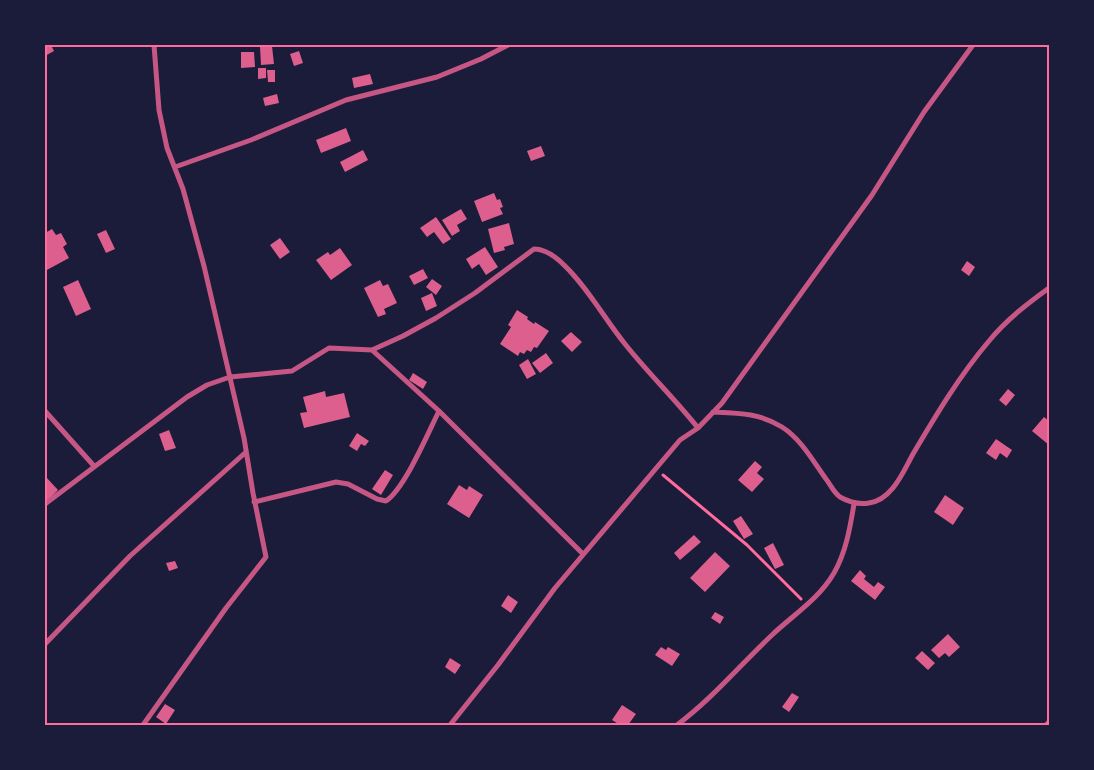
<svg xmlns="http://www.w3.org/2000/svg" width="1094" height="770" font-family="Montserrat,sans-serif">
<style>
.building{fill:#dd5f8e}
.lines{fill:none;stroke-linecap:round;stroke-linejoin:round}
.path{stroke:#ff6b9d;stroke-width:3}
.minor{stroke:#c65784;stroke-width:5}
.neatline{fill:none;stroke:#ff6b9d;stroke-width:2}
</style>
<rect width="100%" height="100%" fill="#1b1b3a"/>
<path class="building" d="M 45,45 L 51,45 L 54,51 L 45,56 Z
M 272,46 L 274,64 L 261,65 L 260,47 Z
M 299,51 L 303,63 L 294,66 L 290,54 Z
M 241,52 L 254,52 L 255,67 L 241,68 Z
M 258,68 L 266,68 L 266,78 L 258,79 Z
M 267,70 L 275,70 L 275,82 L 268,82 Z
M 370,74 L 373,84 L 354,88 L 352,78 Z
M 277,94 L 279,103 L 265,106 L 263,98 Z
M 346,128 L 351,141 L 321,153 L 316,140 Z
M 541,146 L 545,156 L 531,161 L 527,151 Z
M 363,150 L 368,160 L 345,172 L 340,162 Z
M 494,193 L 497,200 L 500,199 L 503,207 L 500,208 L 503,214 L 482,222 L 474,201 Z
M 461,209 L 467,219 L 457,225 L 460,231 L 452,236 L 442,220 Z
M 436,217 L 451,239 L 443,244 L 434,232 L 427,237 L 420,228 Z
M 509,223 L 514,244 L 504,247 L 505,250 L 494,253 L 488,229 Z
M 52,229 L 56,235 L 61,233 L 67,244 L 63,247 L 69,258 L 45,271 L 45,233 Z
M 106,230 L 115,249 L 106,253 L 97,234 Z
M 280,238 L 290,252 L 280,259 L 270,245 Z
M 485,247 L 498,267 L 486,275 L 479,264 L 472,269 L 466,259 Z
M 340,248 L 352,265 L 331,280 L 316,260 L 328,252 L 330,255 Z
M 967,261 L 975,267 L 969,276 L 961,270 Z
M 423,269 L 428,278 L 414,285 L 409,276 Z
M 432,279 L 442,286 L 436,295 L 426,287 Z
M 78,280 L 91,309 L 76,316 L 63,287 Z
M 380,280 L 383,286 L 388,284 L 397,303 L 384,309 L 386,314 L 378,317 L 364,288 Z
M 432,293 L 437,306 L 426,311 L 421,298 Z
M 517,310 L 528,317 L 527,319 L 534,324 L 535,322 L 549,331 L 537,348 L 534,347 L 531,352 L 527,350 L 524,354 L 520,352 L 518,356 L 500,344 L 511,327 L 508,325 Z
M 571,332 L 582,342 L 572,352 L 561,341 Z
M 546,353 L 553,363 L 540,373 L 532,363 Z
M 528,359 L 536,374 L 527,379 L 519,365 Z
M 413,373 L 427,382 L 423,389 L 409,380 Z
M 1008,389 L 1015,395 L 1006,406 L 999,400 Z
M 325,391 L 326,397 L 344,393 L 350,417 L 304,428 L 300,413 L 307,412 L 303,397 Z
M 1044,417 L 1049,421 L 1049,445 L 1032,431 Z
M 169,430 L 176,448 L 165,451 L 159,434 Z
M 357,433 L 369,441 L 365,446 L 361,444 L 357,451 L 349,446 Z
M 996,439 L 1012,450 L 1007,458 L 1000,453 L 996,460 L 986,453 Z
M 755,461 L 762,467 L 757,473 L 764,479 L 752,492 L 738,480 Z
M 385,470 L 393,475 L 381,495 L 372,489 Z
M 46,477 L 58,490 L 45,503 L 45,479 Z
M 459,485 L 467,490 L 469,486 L 483,495 L 469,518 L 447,504 Z
M 945,495 L 964,508 L 953,525 L 934,512 Z
M 741,516 L 753,534 L 744,539 L 733,521 Z
M 694,535 L 701,542 L 680,560 L 674,553 Z
M 773,543 L 784,565 L 775,569 L 764,548 Z
M 715,552 L 730,566 L 705,592 L 690,578 Z
M 175,561 L 178,568 L 169,571 L 166,563 Z
M 860,570 L 866,576 L 864,579 L 874,587 L 878,582 L 885,587 L 875,600 L 851,581 Z
M 508,595 L 518,602 L 511,613 L 501,606 Z
M 715,612 L 724,617 L 720,624 L 711,618 Z
M 948,634 L 960,647 L 949,657 L 945,653 L 939,658 L 931,650 Z
M 661,647 L 666,650 L 668,647 L 680,654 L 672,666 L 655,655 Z
M 922,651 L 935,663 L 928,670 L 915,658 Z
M 450,658 L 461,665 L 455,674 L 445,667 Z
M 792,693 L 799,697 L 789,712 L 782,707 Z
M 165,704 L 175,710 L 166,724 L 156,717 Z
M 622,705 L 636,714 L 628,725 L 620,725 L 612,720 Z"/>
<g class="lines">
<path class="path" d="M 663,475 L 747,545 L 801,599"/>
<path class="minor" d="M 175,167 L 251,140 L 346,100 L 437,77 L 481,59 L 508,45
M 372,350 L 439,411 L 583,554
M 45,411 L 94,466
M 713,412 C 738,413 760,413 782,427 C 801,439 813,461 826,479 C 830,484 834,493 840,497 C 849,502 858,505 869,503 C 892,500 903,472 913,454 C 936,415 960,375 989,341 C 1006,320 1027,304 1049,288
M 254,502 L 336,482 L 348,484 L 377,499 L 386,501 C 405,488 428,433 439,411
M 45,504 L 187,397 L 207,385 L 230,377 L 292,371 L 329,348 L 372,350 L 403,336 L 436,318 L 475,293 L 534,249 C 545,249 557,258 564,265 C 588,288 604,318 625,344 C 648,373 675,399 698,428
M 45,644 L 130,556 L 246,452
M 143,725 L 226,608 L 266,557 L 253,493 L 244,438 L 204,266 L 183,189 L 167,148 L 159,110 L 154,45
M 450,725 L 498,665 L 555,588 L 680,440 L 698,428 L 722,403 L 872,195 L 924,112 L 973,45
M 677,725 C 712,699 740,665 772,635 C 793,615 819,599 834,573 C 846,552 850,528 854,504
M 1046,725 L 1049,722"/>
</g>
<rect width="1094" height="770" fill="none" stroke="#1b1b3a" stroke-width="92"/>
<rect x="46" y="46" width="1002" height="678" class="neatline"/>
</svg>
